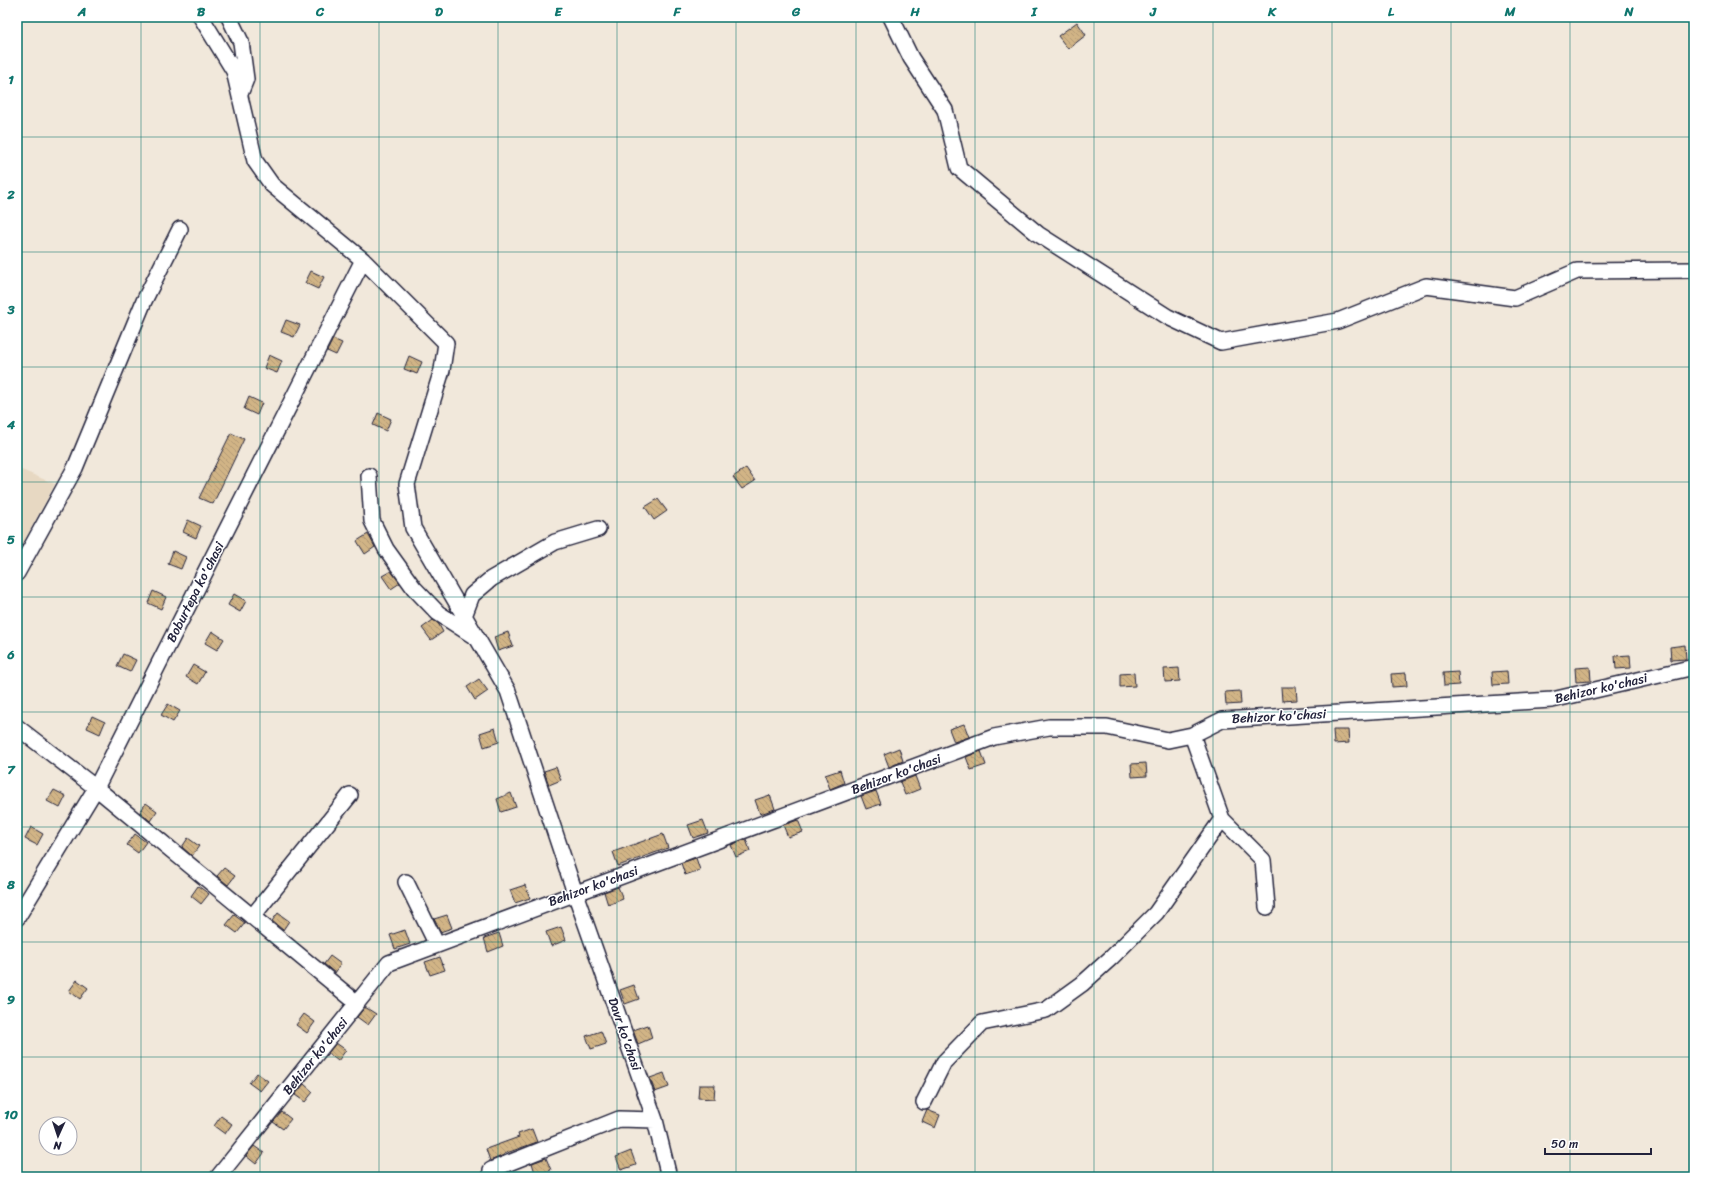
<svg xmlns="http://www.w3.org/2000/svg" width="1711" height="1194" font-family="Sriracha,sans-serif">
<style>
.built{fill:#e7d8c2}
.building{fill:url(#building-back-hatch);stroke:#22223b}
.lines{fill:none;stroke-linecap:round;stroke-linejoin:round}
.minor-casing{stroke:#22223b;stroke-width:18}
.minor{stroke:#fff;stroke-width:15}
.grid{fill:none;stroke:#0f766e;stroke-width:1;stroke-opacity:0.55}
.labels{text-anchor:middle;dominant-baseline:central;stroke-width:3;stroke-linejoin:round;paint-order:stroke}
.street-label{font-size:13px;fill:#22223b;stroke:#fff}
.neatline{fill:none;stroke:#0f766e;stroke-width:1.5}
.grid-label{font-size:13px;text-anchor:middle;font-weight:bold;fill:#0f766e}
</style>
<defs>
<pattern id="building-back-hatch" width="6" height="6" patternUnits="userSpaceOnUse"><rect width="6" height="6" fill="#d1b486"/><path d="M-1 5l2 2M0 0l6 6M5-1l2 2" fill="none" stroke="#b39a75"/></pattern>
</defs>
<rect width="100%" height="100%" fill="#f1e8db"/>
<filter id="ink" filterUnits="userSpaceOnUse"><feTurbulence type="fractalNoise" baseFrequency=".025" numOctaves="2"/><feDisplacementMap in="SourceGraphic" scale="8" xChannelSelector="R" yChannelSelector="G"/><feConvolveMatrix kernelMatrix="1 2 1 2 8 2 1 2 1" color-interpolation-filters="sRGB"/></filter>
<g filter="url(#ink)">
<path class="built" d="M 17,468 L 55,484 L 17,554 Z"/>
<path class="building" d="M 1077,22 L 1086,35 L 1068,49 L 1058,36 Z
M 311,271 L 324,277 L 318,289 L 305,283 Z
M 286,320 L 300,325 L 294,337 L 281,332 Z
M 333,339 L 342,343 L 336,355 L 327,351 Z
M 269,355 L 282,361 L 277,373 L 264,368 Z
M 409,356 L 422,362 L 417,374 L 404,369 Z
M 249,397 L 262,403 L 257,415 L 244,409 Z
M 378,413 L 391,419 L 386,431 L 373,425 Z
M 231,433 L 244,439 L 213,504 L 199,498 Z
M 746,468 L 755,481 L 742,489 L 733,477 Z
M 658,499 L 667,511 L 654,520 L 645,507 Z
M 188,520 L 201,526 L 196,538 L 183,532 Z
M 368,534 L 375,547 L 365,554 L 357,541 Z
M 173,551 L 186,557 L 181,569 L 168,564 Z
M 391,571 L 400,583 L 391,589 L 382,576 Z
M 153,591 L 166,597 L 161,609 L 148,603 Z
M 234,594 L 246,601 L 240,612 L 228,605 Z
M 433,620 L 438,623 L 443,632 L 431,640 L 422,628 Z
M 212,631 L 224,639 L 217,650 L 205,643 Z
M 508,632 L 513,646 L 498,651 L 494,637 Z
M 1685,645 L 1686,659 L 1671,660 L 1670,647 Z
M 123,654 L 136,660 L 130,672 L 117,666 Z
M 1630,655 L 1631,668 L 1616,669 L 1615,656 Z
M 193,665 L 205,672 L 198,684 L 186,677 Z
M 1590,667 L 1591,681 L 1576,682 L 1575,668 Z
M 1179,668 L 1180,681 L 1165,682 L 1164,669 Z
M 1507,671 L 1508,684 L 1493,685 L 1492,672 Z
M 1458,672 L 1459,685 L 1444,686 L 1443,673 Z
M 1134,673 L 1135,686 L 1120,687 L 1120,674 Z
M 1406,673 L 1407,686 L 1392,687 L 1391,674 Z
M 479,679 L 488,691 L 475,700 L 467,687 Z
M 1281,687 L 1296,687 L 1297,700 L 1282,701 Z
M 1240,691 L 1241,704 L 1226,705 L 1225,692 Z
M 168,704 L 180,711 L 173,722 L 161,715 Z
M 92,716 L 105,722 L 100,734 L 87,728 Z
M 964,724 L 969,737 L 954,742 L 949,729 Z
M 495,728 L 499,742 L 484,747 L 480,733 Z
M 1333,730 L 1348,730 L 1349,743 L 1334,744 Z
M 899,748 L 903,761 L 889,767 L 884,754 Z
M 981,751 L 986,765 L 971,770 L 966,757 Z
M 1146,763 L 1147,776 L 1132,777 L 1131,764 Z
M 556,767 L 561,780 L 549,785 L 544,771 Z
M 840,770 L 844,783 L 830,789 L 825,775 Z
M 915,776 L 920,789 L 905,795 L 900,782 Z
M 54,790 L 66,796 L 60,808 L 47,801 Z
M 876,791 L 881,804 L 866,809 L 861,796 Z
M 511,793 L 516,807 L 501,812 L 497,799 Z
M 770,795 L 775,809 L 760,814 L 755,800 Z
M 146,803 L 157,811 L 150,821 L 140,812 Z
M 703,820 L 708,833 L 693,838 L 688,825 Z
M 798,820 L 803,832 L 788,837 L 783,825 Z
M 31,827 L 43,834 L 37,845 L 25,839 Z
M 135,834 L 146,842 L 138,853 L 127,845 Z
M 663,834 L 668,848 L 618,866 L 613,852 Z
M 188,838 L 199,846 L 192,856 L 182,847 Z
M 746,839 L 750,851 L 736,857 L 731,845 Z
M 696,858 L 700,870 L 685,875 L 681,863 Z
M 224,868 L 235,876 L 228,885 L 217,876 Z
M 525,885 L 530,898 L 515,903 L 510,890 Z
M 198,886 L 209,894 L 201,904 L 191,896 Z
M 618,887 L 623,899 L 608,905 L 604,892 Z
M 278,913 L 289,921 L 283,930 L 272,921 Z
M 234,915 L 245,923 L 237,933 L 226,925 Z
M 447,915 L 452,928 L 440,932 L 434,919 Z
M 561,927 L 566,940 L 551,946 L 546,932 Z
M 405,930 L 410,944 L 395,949 L 390,935 Z
M 499,933 L 503,946 L 488,952 L 484,938 Z
M 330,956 L 341,964 L 335,973 L 324,964 Z
M 440,957 L 445,970 L 430,975 L 425,962 Z
M 77,980 L 88,988 L 80,999 L 69,991 Z
M 634,985 L 639,999 L 625,1004 L 620,990 Z
M 365,1007 L 376,1014 L 368,1025 L 357,1017 Z
M 304,1014 L 315,1022 L 307,1033 L 296,1025 Z
M 648,1025 L 652,1038 L 638,1044 L 633,1030 Z
M 601,1031 L 606,1044 L 591,1049 L 586,1036 Z
M 336,1043 L 346,1050 L 338,1061 L 328,1053 Z
M 257,1073 L 268,1081 L 260,1091 L 249,1083 Z
M 664,1073 L 669,1087 L 655,1092 L 650,1078 Z
M 304,1084 L 313,1092 L 305,1102 L 295,1095 Z
M 699,1085 L 715,1085 L 714,1099 L 698,1098 Z
M 927,1110 L 940,1115 L 935,1128 L 922,1122 Z
M 282,1112 L 291,1119 L 283,1129 L 273,1122 Z
M 221,1116 L 232,1124 L 225,1134 L 214,1126 Z
M 532,1129 L 537,1142 L 504,1154 L 504,1155 L 490,1161 L 486,1149 L 519,1137 L 518,1134 Z
M 254,1146 L 264,1153 L 256,1164 L 246,1156 Z
M 631,1151 L 636,1165 L 621,1170 L 616,1157 Z
M 546,1158 L 551,1170 L 536,1176 L 532,1163 Z"/>
<g class="lines">
<defs>
<path id="minor" d="M 201,17 L 234,71 L 255,161 L 272,185 L 363,260 L 446,343 L 442,370 L 407,484 L 413,528 L 508,691 L 575,893 L 655,1120 L 669,1177
M 229,17 L 241,42 L 246,79 L 240,94
M 891,17 L 911,58 L 945,110 L 959,168 L 1038,234 L 1168,317 L 1221,342 L 1338,321 L 1426,286 L 1515,298 L 1577,271 L 1694,270
M 369,476 L 372,521 L 386,549 L 414,588 L 438,613 L 475,637
M 17,573 L 75,468 L 144,301 L 180,229
M 464,616 L 472,595 L 491,579 L 555,542 L 598,529
M 17,727 L 96,788 L 357,1003
M 1192,735 L 1222,819 L 1263,860 L 1267,907
M 406,882 L 437,945
M 252,917 L 350,795
M 17,918 L 96,788 L 363,260
M 924,1102 L 944,1062 L 982,1023 L 1046,1010 L 1082,984 L 1112,957 L 1156,913 L 1222,819
M 491,1170 L 619,1119 L 655,1120
M 218,1177 L 389,963 L 994,737 L 1049,727 L 1107,727 L 1168,740 L 1192,735 L 1222,720 L 1552,700 L 1694,667"/>
</defs>
<use href="#minor" class="minor-casing"/>
<use href="#minor" class="minor"/>
</g>
</g>
<path class="grid" d="M 141,17 L 141,1177M 260,17 L 260,1177M 379,17 L 379,1177M 498,17 L 498,1177M 617,17 L 617,1177M 736,17 L 736,1177M 856,17 L 856,1177M 975,17 L 975,1177M 1094,17 L 1094,1177M 1213,17 L 1213,1177M 1332,17 L 1332,1177M 1451,17 L 1451,1177M 1570,17 L 1570,1177M 17,137 L 1694,137M 17,252 L 1694,252M 17,367 L 1694,367M 17,482 L 1694,482M 17,597 L 1694,597M 17,712 L 1694,712M 17,827 L 1694,827M 17,942 L 1694,942M 17,1057 L 1694,1057"/>
<g class="labels">
<g class="street-label">
<text transform="translate(195 592) rotate(-63)">Boburtepa ko'chasi</text>
<text transform="translate(1601 688) rotate(-13)">Behizor ko'chasi</text>
<text transform="translate(1279 716) rotate(-3)">Behizor ko'chasi</text>
<text transform="translate(896 774) rotate(-20)">Behizor ko'chasi</text>
<text transform="translate(593 886) rotate(-20)">Behizor ko'chasi</text>
<text transform="translate(625 1034) rotate(71)">Davr ko'chasi</text>
<text transform="translate(315 1056) rotate(-51)">Behizor ko'chasi</text>
</g>
</g>
<rect width="1711" height="1194" fill="none" stroke="#fff" stroke-width="44"/>
<g transform="translate(58 1136) rotate(183)"><circle r="19" fill="#ffffff" stroke="#a7a7b1"/>
<path d="M0-3L7 15L0 10L-7 15Z" fill="#22223b"/>
<text y="-6" font-size="11" font-weight="bold" text-anchor="middle" fill="#22223b">N</text>
</g>
<path d="M1545 1148v6h106v-6" fill="none" stroke="#22223b" stroke-width="2"/>
<text x="1551" y="1148" font-size="12" fill="#22223b" stroke="#ffffff" stroke-width="3" paint-order="stroke">50 m</text>
<rect x="22" y="22" width="1667" height="1150" class="neatline"/>
<g class="grid-label">
<text x="82" y="16">A</text>
<text x="201" y="16">B</text>
<text x="320" y="16">C</text>
<text x="439" y="16">D</text>
<text x="558" y="16">E</text>
<text x="677" y="16">F</text>
<text x="796" y="16">G</text>
<text x="915" y="16">H</text>
<text x="1034" y="16">I</text>
<text x="1153" y="16">J</text>
<text x="1272" y="16">K</text>
<text x="1391" y="16">L</text>
<text x="1510" y="16">M</text>
<text x="1629" y="16">N</text>
<text x="11" y="84">1</text>
<text x="11" y="199">2</text>
<text x="11" y="314">3</text>
<text x="11" y="429">4</text>
<text x="11" y="544">5</text>
<text x="11" y="659">6</text>
<text x="11" y="774">7</text>
<text x="11" y="889">8</text>
<text x="11" y="1004">9</text>
<text x="11" y="1119">10</text>
</g>
</svg>
